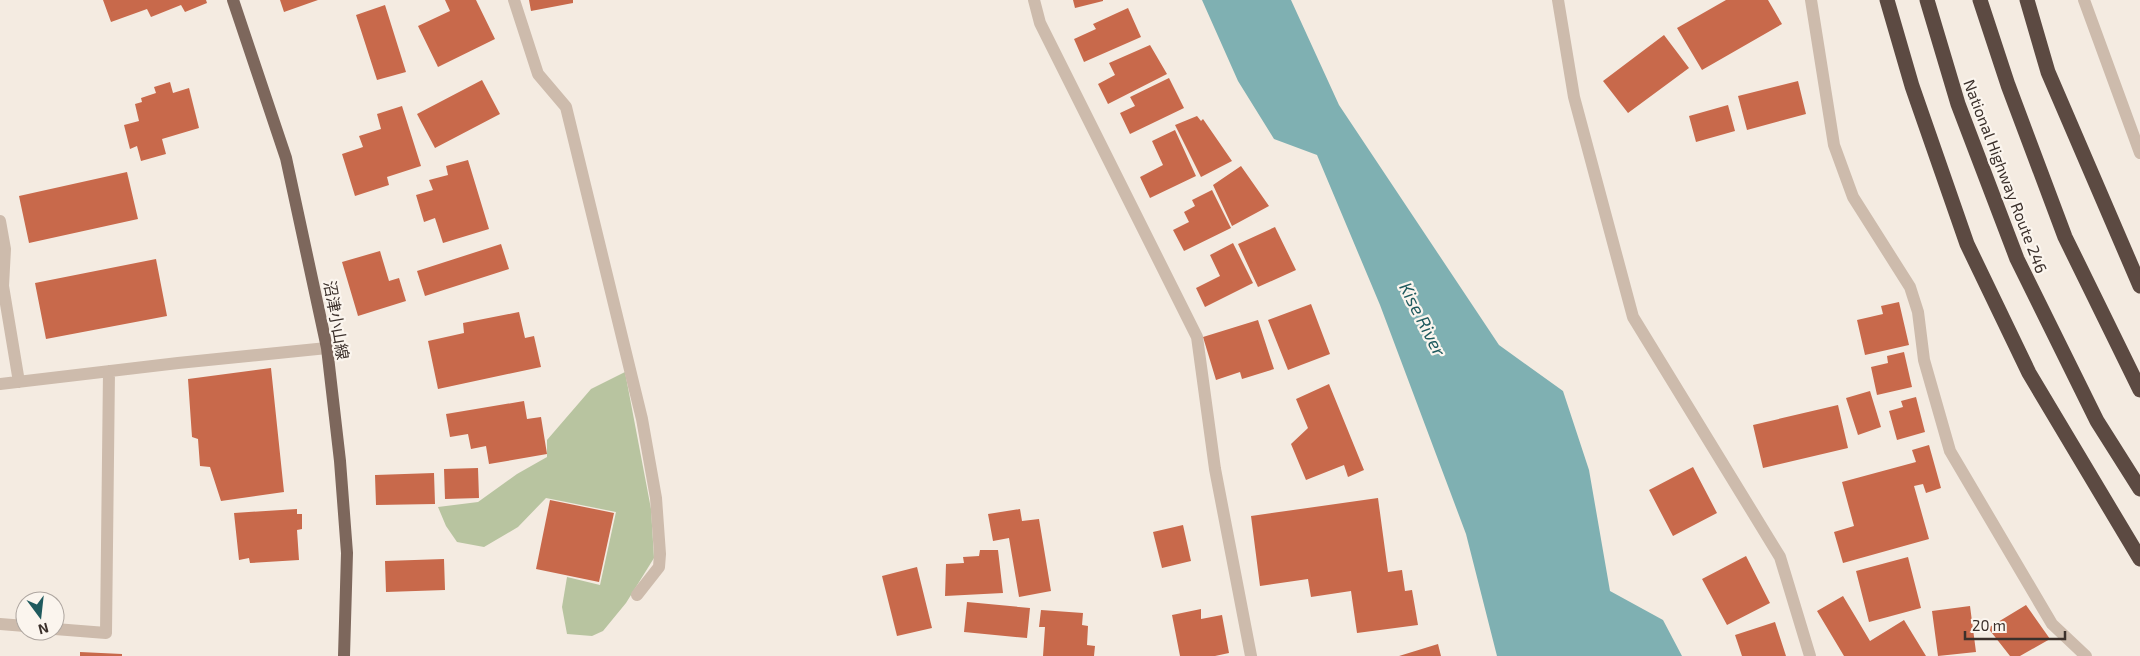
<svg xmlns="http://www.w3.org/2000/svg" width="2140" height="656" font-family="'Exo 2','Noto Sans JP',sans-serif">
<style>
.green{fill:#b8c4a0}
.water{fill:#7fb0b2}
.building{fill:#c8694b}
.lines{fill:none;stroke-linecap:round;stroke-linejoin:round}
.minor{stroke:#cdbbac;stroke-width:12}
.major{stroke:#7d675c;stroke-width:12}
.highway{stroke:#5c4a42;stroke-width:15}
.labels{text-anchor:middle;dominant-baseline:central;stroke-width:4.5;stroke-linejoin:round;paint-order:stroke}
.street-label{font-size:16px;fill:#3b302b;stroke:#fbf5ee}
.water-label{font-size:18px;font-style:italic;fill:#1f5a5e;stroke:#fbf5ee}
</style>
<rect width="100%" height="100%" fill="#f4ebe1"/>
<path class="green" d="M 625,372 L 651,509 L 654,558 L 626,603 L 603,631 L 592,636 L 567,634 L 562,607 L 567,577 L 600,585 L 616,512 L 546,498 L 518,527 L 484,547 L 457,542 L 446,526 L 438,507 L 478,502 L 517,474 L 547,457 L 547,440 L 591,389 Z"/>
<path class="water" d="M 1202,0 L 1291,0 L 1339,105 L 1499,345 L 1563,391 L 1589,470 L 1610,591 L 1663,620 L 1682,656 L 1497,656 L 1466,534 L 1380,305 L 1317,155 L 1274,139 L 1238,81 Z"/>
<path class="building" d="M 103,0 L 206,0 L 207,3 L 185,12 L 181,5 L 151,17 L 147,9 L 111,22 Z
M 280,0 L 318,0 L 284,12 Z
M 445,0 L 476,0 L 495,39 L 438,67 L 418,26 L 450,11 Z
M 529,0 L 573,0 L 573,3 L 531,11 Z
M 1073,0 L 1103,0 L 1103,1 L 1075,8 Z
M 1726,0 L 1768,0 L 1782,24 L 1702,70 L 1677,28 Z
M 385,5 L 406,72 L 377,80 L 356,15 Z
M 1128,8 L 1141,37 L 1084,62 L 1074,39 L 1096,29 L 1093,24 Z
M 1664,35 L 1689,68 L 1628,113 L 1603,81 Z
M 1150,45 L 1167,74 L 1108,104 L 1098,84 L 1115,75 L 1109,63 Z
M 1169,78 L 1184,108 L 1130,134 L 1120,113 L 1135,106 L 1130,97 Z
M 482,80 L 500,114 L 435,148 L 417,114 Z
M 1798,81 L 1806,114 L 1747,130 L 1738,96 Z
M 170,82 L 173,93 L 189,88 L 199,128 L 162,139 L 166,154 L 141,161 L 137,146 L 130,149 L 124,125 L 139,121 L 135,104 L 142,102 L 141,98 L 156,93 L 154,87 Z
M 1728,105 L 1735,131 L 1696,142 L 1689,116 Z
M 402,106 L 421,166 L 387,177 L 389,185 L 355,196 L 342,154 L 363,147 L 359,136 L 381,129 L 377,114 Z
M 1197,116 L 1201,121 L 1203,119 L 1232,161 L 1201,177 L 1175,125 Z
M 1175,130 L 1196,176 L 1150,198 L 1140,177 L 1163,165 L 1152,141 Z
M 468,160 L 489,229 L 443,243 L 435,218 L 424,222 L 416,195 L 433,190 L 429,180 L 448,175 L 446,166 Z
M 1241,166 L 1269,206 L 1232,226 L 1213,185 Z
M 127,172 L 138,219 L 29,243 L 19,196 Z
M 1212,190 L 1231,228 L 1184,251 L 1173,230 L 1189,222 L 1184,212 L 1195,206 L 1192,200 Z
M 1275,227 L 1296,270 L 1258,287 L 1238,244 Z
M 1233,243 L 1253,283 L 1205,307 L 1196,288 L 1220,276 L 1210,255 Z
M 501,244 L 509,269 L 425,296 L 417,271 Z
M 380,251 L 389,281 L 399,278 L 406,301 L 358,316 L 342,262 Z
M 156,259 L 167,316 L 46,339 L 35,283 Z
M 1899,302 L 1909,345 L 1865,355 L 1857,320 L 1883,314 L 1881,306 Z
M 1311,304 L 1330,354 L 1288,370 L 1268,320 Z
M 519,312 L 525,338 L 534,336 L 541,367 L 438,389 L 428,341 L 464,333 L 463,323 Z
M 1258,320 L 1274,369 L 1242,379 L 1240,372 L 1216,380 L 1203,337 Z
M 1904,352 L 1912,387 L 1877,395 L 1871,367 L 1888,363 L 1887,356 Z
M 271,368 L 284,492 L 221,501 L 210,467 L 200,466 L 198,439 L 192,437 L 188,379 Z
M 1329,384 L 1364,470 L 1348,477 L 1344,465 L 1306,480 L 1291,444 L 1308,428 L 1296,399 Z
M 1870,391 L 1881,427 L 1858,435 L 1846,398 Z
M 1916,397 L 1925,432 L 1897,440 L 1889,411 L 1903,407 L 1901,401 Z
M 524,401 L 527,419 L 541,417 L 547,454 L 489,464 L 486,446 L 471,449 L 468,434 L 450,437 L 446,414 Z
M 1838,405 L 1848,448 L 1763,468 L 1753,425 Z
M 1929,445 L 1941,488 L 1926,493 L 1923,484 L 1914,486 L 1929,539 L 1843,563 L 1834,532 L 1854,526 L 1842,482 L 1916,462 L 1912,450 Z
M 1693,467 L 1717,513 L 1673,536 L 1649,490 Z
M 478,468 L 479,498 L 445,499 L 444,469 Z
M 434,473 L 435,504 L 376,505 L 375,475 Z
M 1378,498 L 1388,572 L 1402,570 L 1405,591 L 1412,590 L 1418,625 L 1357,633 L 1351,591 L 1311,597 L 1308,579 L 1260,586 L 1251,516 Z
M 550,500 L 614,513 L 599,582 L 536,569 Z
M 297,509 L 297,514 L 302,514 L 302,529 L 297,530 L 299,560 L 250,563 L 249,558 L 239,560 L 234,513 Z
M 1020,509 L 1022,521 L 1039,519 L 1051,591 L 1019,597 L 1009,538 L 993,541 L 988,514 Z
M 1183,525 L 1191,561 L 1162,568 L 1153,532 Z
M 980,550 L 998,550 L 1003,593 L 945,596 L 946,564 L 964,563 L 963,557 L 979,556 Z
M 1746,556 L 1770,603 L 1727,625 L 1702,579 Z
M 1908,557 L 1921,608 L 1869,622 L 1856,571 Z
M 444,559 L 445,590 L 386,592 L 385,561 Z
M 917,567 L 932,628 L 897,636 L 882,576 Z
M 1843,596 L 1870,641 L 1904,620 L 1926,656 L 1844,656 L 1817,611 Z
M 967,602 L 1030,608 L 1027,638 L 964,632 Z
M 2026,605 L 2050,639 L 2020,656 L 2010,656 L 1988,628 Z
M 1970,606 L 1976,652 L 1938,656 L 1932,611 Z
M 1201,609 L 1201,619 L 1222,615 L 1229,653 L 1215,656 L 1180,656 L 1172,615 Z
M 1041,610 L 1083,613 L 1082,625 L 1088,626 L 1087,645 L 1095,646 L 1094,656 L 1043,656 L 1045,627 L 1039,627 Z
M 1775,622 L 1786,656 L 1742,656 L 1735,635 Z
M 1438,644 L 1441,656 L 1399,656 Z
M 80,652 L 122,654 L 122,656 L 80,656 Z"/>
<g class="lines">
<path class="minor" d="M 514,0 L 538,74 L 566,107 L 642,419 L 656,498 L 660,554 L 659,567 L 637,595
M 1034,0 L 1040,23 L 1197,337 L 1215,469 L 1251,656
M 1558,0 L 1574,97 L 1633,317 L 1780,557 L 1810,656
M 1811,0 L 1834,145 L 1853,197 L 1910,287 L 1918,312 L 1924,360 L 1950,451 L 2052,624 L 2086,656
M 2084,0 L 2140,153
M 0,221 L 5,249 L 3,286 L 19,382
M 0,384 L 178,363 L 327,348
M 0,624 L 25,626
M 55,629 L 106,633 L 109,371"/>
<path class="major" d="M 233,0 L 286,158 L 327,348 L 340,461 L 347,553 L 344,656"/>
<path class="highway" d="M 1887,0 L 1912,86 L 1967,244 L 2029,373 L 2140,559
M 1927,0 L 1958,104 L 2017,259 L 2097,421 L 2140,489
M 1980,0 L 2008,85 L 2065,237 L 2140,390
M 2027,0 L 2048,72 L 2140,286"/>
</g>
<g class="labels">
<g class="street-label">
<text transform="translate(2006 176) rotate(69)">National Highway Route 246</text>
<text transform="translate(337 320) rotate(80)">沼津小山線</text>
</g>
<g class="water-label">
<text transform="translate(1423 319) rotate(63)">Kise River</text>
</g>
</g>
<g transform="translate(40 616) rotate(165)"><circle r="24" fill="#fbf5ee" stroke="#aea6a0"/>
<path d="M0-4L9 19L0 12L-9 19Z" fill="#1f5a5e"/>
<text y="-8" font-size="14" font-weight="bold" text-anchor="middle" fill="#3b302b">N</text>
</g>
<path d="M1965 631v8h100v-8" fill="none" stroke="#3b302b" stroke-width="2.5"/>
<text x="1972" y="631" font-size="15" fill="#3b302b" stroke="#fbf5ee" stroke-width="4" paint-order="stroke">20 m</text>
</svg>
